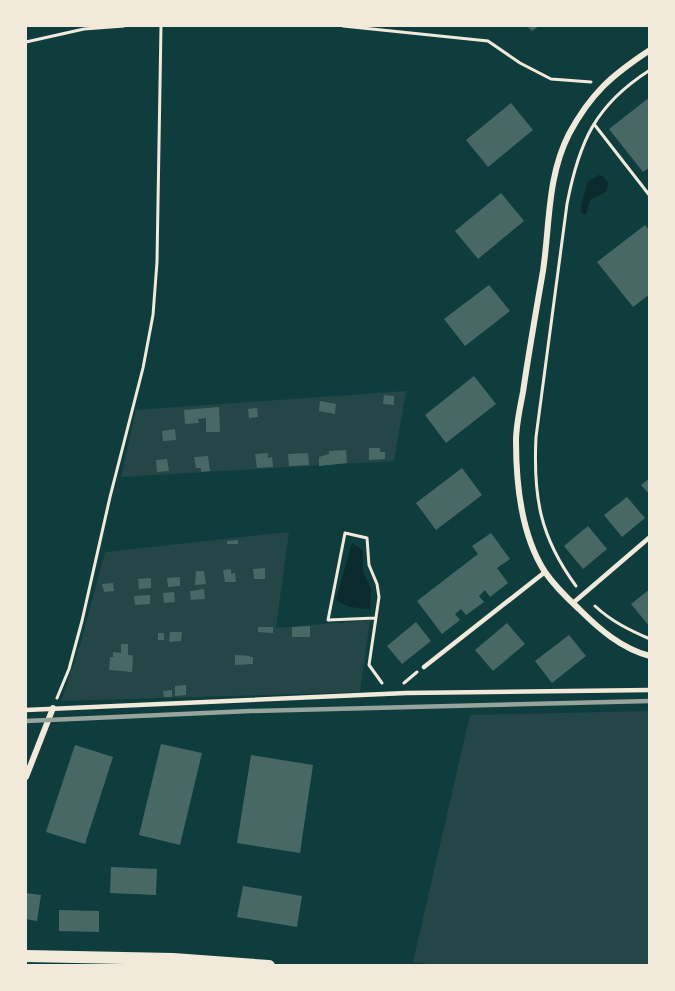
<svg xmlns="http://www.w3.org/2000/svg" width="675" height="991" font-family="'PT Sans',sans-serif">
<style>
.green{fill:#244646}
.water{fill:#0a2a2b}
.building{fill:#486865}
.lines{fill:none;stroke-linecap:round;stroke-linejoin:round}
.path{stroke:#f1e9da;stroke-width:3}
.service{stroke:#f1e9da;stroke-width:4.5}
.minor{stroke:#f1e9da;stroke-width:6}
.secondary{stroke:#f1e9da;stroke-width:12}
.rail{stroke:#97a49c;stroke-width:4.5}
</style>
<rect width="100%" height="100%" fill="#0f3d3e"/>
<path class="green" d="M 406,391 L 394,461 L 121,477 L 136,410 Z
M 289,532 L 276,628 L 370,620 L 360,692 L 61,701 L 81,642 L 105,552 Z
M 649,711 L 649,965 L 446,966 L 413,962 L 470,715 Z"/>
<path class="water" d="M 599,175 L 604,177 L 608,183 L 607,191 L 590,200 L 586,215 L 581,213 C 580,206 586,188 588,181 Z
M 352,543 L 363,550 L 363,572 L 371,589 L 370,609 L 349,607 L 336,600 Z"/>
<path class="building" d="M 527,26 L 539,26 L 532,31 Z
M 650,97 L 650,167 L 643,172 L 609,129 Z
M 511,103 L 533,130 L 488,167 L 466,140 Z
M 501,193 L 524,221 L 478,259 L 455,231 Z
M 645,225 L 650,231 L 650,294 L 633,307 L 597,262 Z
M 489,285 L 510,311 L 465,346 L 444,319 Z
M 474,376 L 496,404 L 446,443 L 425,415 Z
M 384,395 L 394,396 L 394,405 L 383,404 Z
M 320,401 L 336,404 L 335,414 L 319,411 Z
M 219,407 L 220,432 L 206,432 L 206,418 L 198,419 L 199,423 L 185,424 L 184,410 Z
M 257,408 L 258,417 L 249,418 L 248,409 Z
M 175,429 L 176,440 L 163,441 L 162,431 Z
M 369,448 L 380,448 L 380,452 L 385,452 L 385,459 L 369,460 Z
M 346,450 L 347,463 L 319,466 L 319,457 L 329,454 L 329,451 Z
M 268,453 L 268,458 L 272,457 L 273,467 L 257,468 L 255,454 Z
M 308,453 L 309,465 L 289,466 L 288,454 Z
M 208,456 L 210,471 L 201,472 L 201,468 L 196,468 L 194,457 Z
M 167,459 L 169,471 L 157,472 L 156,460 Z
M 462,468 L 482,495 L 436,530 L 416,503 Z
M 650,478 L 650,495 L 641,485 Z
M 627,497 L 645,518 L 622,537 L 604,515 Z
M 588,526 L 607,549 L 583,569 L 564,546 Z
M 491,533 L 510,559 L 497,568 L 508,583 L 490,597 L 485,590 L 479,596 L 484,602 L 466,615 L 461,609 L 455,614 L 460,620 L 442,634 L 417,601 L 478,554 L 472,546 Z
M 238,540 L 238,544 L 227,544 L 227,541 Z
M 265,568 L 265,579 L 254,579 L 253,569 Z
M 231,569 L 231,574 L 235,573 L 236,582 L 225,582 L 223,570 Z
M 196,571 L 204,571 L 206,584 L 195,585 Z
M 180,577 L 180,586 L 168,587 L 167,578 Z
M 151,578 L 151,588 L 139,589 L 138,579 Z
M 113,583 L 114,591 L 104,592 L 102,584 Z
M 204,589 L 205,599 L 191,600 L 190,591 Z
M 650,589 L 650,627 L 631,604 Z
M 174,592 L 175,602 L 164,603 L 163,593 Z
M 150,595 L 150,604 L 135,605 L 134,596 Z
M 416,622 L 431,641 L 402,664 L 387,646 Z
M 507,623 L 525,644 L 493,671 L 475,650 Z
M 310,626 L 310,637 L 292,637 L 292,627 Z
M 258,627 L 273,627 L 273,633 L 258,632 Z
M 170,632 L 182,632 L 181,641 L 169,642 Z
M 158,633 L 164,633 L 164,640 L 158,640 Z
M 569,635 L 586,656 L 552,683 L 535,661 Z
M 121,644 L 128,644 L 128,655 L 132,655 L 133,658 L 132,672 L 109,670 L 110,657 L 113,657 L 113,652 L 121,653 Z
M 235,655 L 250,656 L 250,657 L 253,657 L 253,664 L 235,665 Z
M 186,685 L 186,695 L 175,696 L 175,686 Z
M 172,690 L 172,697 L 164,697 L 163,691 Z
M 161,744 L 202,753 L 180,845 L 139,835 Z
M 75,745 L 113,757 L 85,844 L 46,832 Z
M 251,755 L 313,765 L 300,853 L 237,843 Z
M 111,867 L 157,869 L 156,895 L 110,893 Z
M 243,886 L 302,896 L 297,927 L 237,917 Z
M 26,893 L 41,895 L 37,921 L 26,919 Z
M 59,910 L 99,911 L 99,932 L 59,931 Z"/>
<g class="lines">
<path class="path" d="M 343,26 L 488,41 L 520,63 L 551,79 L 591,82
M 26,42 L 84,29 L 124,26
M 594,124 L 650,196
M 576,586 C 540,537 533,497 536,437 L 567,204 C 579,142 595,105 650,70
M 595,606 C 611,621 629,630 650,639
M 375,618 L 328,620 L 345,533 L 367,538 L 369,565 L 377,584 L 379,597 L 369,665 L 382,683
M 404,683 L 417,672
M 57,698 L 69,669 L 82,621 L 110,497 L 143,368 L 153,315 L 157,262 L 161,26"/>
<path class="service" d="M 573,603 L 650,537
M 424,667 L 545,572
M 26,710 L 406,693 L 650,690"/>
<path class="minor" d="M 650,50 C 612,75 591,93 569,134 C 547,177 550,224 543,271 C 536,311 529,351 523,392 C 520,408 516,425 516,441 C 516,484 521,535 545,572 C 554,585 567,598 579,609 C 599,629 622,649 650,656
M 26,777 L 53,708"/>
<path class="secondary" d="M 26,956 L 173,959 L 269,966"/>
<path class="rail" d="M 26,721 L 250,711 L 650,701"/>
</g>
<rect width="675" height="991" fill="none" stroke="#f1e9da" stroke-width="54"/>
</svg>
